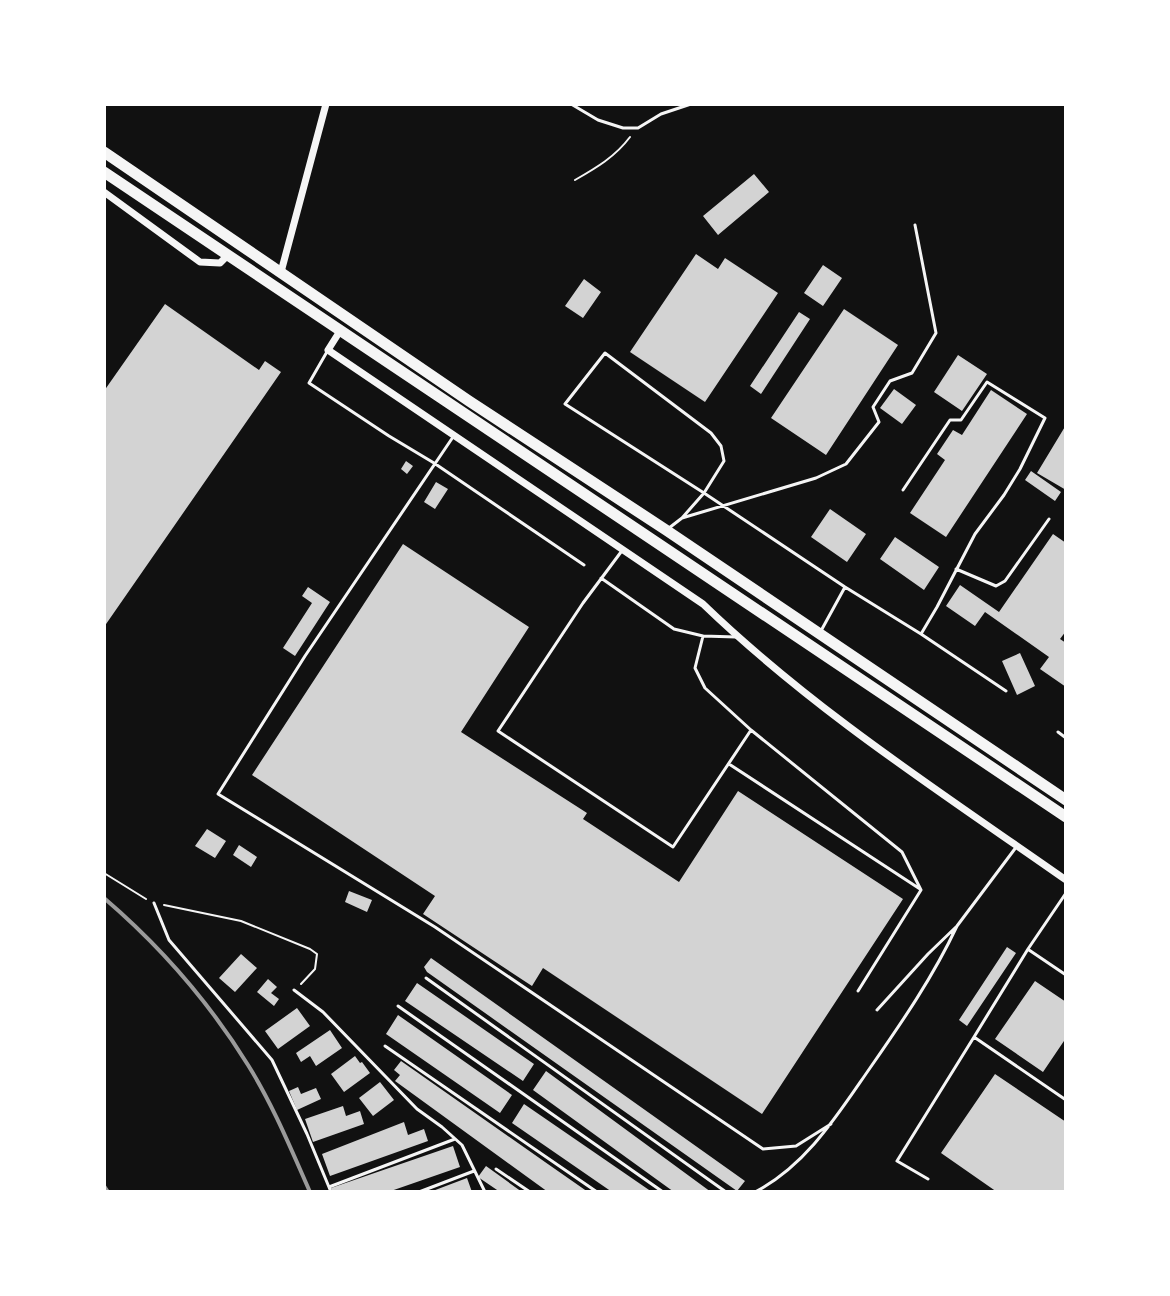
<svg xmlns="http://www.w3.org/2000/svg" width="1170" height="1296" font-family="Commissioner,sans-serif">
<style>
.building{fill:#d3d3d3}
.lines{fill:none;stroke-linecap:round;stroke-linejoin:round}
.path{stroke:#f5f5f5;stroke-width:2}
.service{stroke:#f5f5f5;stroke-width:3}
.minor{stroke:#f5f5f5;stroke-width:7}
.primary{stroke:#f5f5f5;stroke-width:11}
.rail{stroke:#9a9a9a;stroke-width:4}
</style>
<rect width="100%" height="100%" fill="#111"/>
<path class="building" d="M 754,174 L 769,192 L 718,235 L 703,216 Z
M 696,254 L 718,269 L 725,258 L 778,293 L 705,402 L 630,352 Z
M 823,265 L 842,278 L 823,306 L 804,293 Z
M 584,279 L 601,292 L 583,318 L 565,306 Z
M 165,304 L 259,370 L 265,361 L 281,372 L 104,627 L 104,391 Z
M 844,309 L 898,345 L 826,455 L 771,418 Z
M 799,312 L 810,319 L 761,394 L 750,386 Z
M 958,355 L 987,374 L 962,411 L 934,392 Z
M 894,389 L 916,405 L 902,424 L 880,408 Z
M 991,390 L 1027,414 L 946,537 L 910,513 L 945,460 L 937,454 L 953,430 L 962,435 Z
M 1066,425 L 1066,490 L 1037,473 Z
M 406,461 L 413,466 L 407,474 L 401,469 Z
M 1031,471 L 1061,492 L 1055,501 L 1025,480 Z
M 436,482 L 448,489 L 435,509 L 424,502 Z
M 830,509 L 866,534 L 847,562 L 811,537 Z
M 1053,534 L 1066,543 L 1066,631 L 1060,639 L 1066,643 L 1066,687 L 1040,669 L 1049,657 L 985,612 L 975,626 L 946,606 L 960,585 L 999,612 Z
M 895,537 L 939,567 L 924,590 L 880,559 Z
M 403,544 L 529,627 L 461,732 L 587,813 L 583,819 L 679,882 L 738,791 L 903,899 L 762,1114 L 543,968 L 532,986 L 423,914 L 435,896 L 252,775 Z
M 308,587 L 330,602 L 295,656 L 283,648 L 312,603 L 302,596 Z
M 1020,653 L 1035,686 L 1017,695 L 1002,661 Z
M 207,829 L 226,841 L 215,858 L 195,846 Z
M 239,845 L 257,857 L 251,867 L 233,855 Z
M 349,891 L 372,900 L 367,912 L 345,902 Z
M 1007,947 L 1016,953 L 967,1026 L 959,1020 Z
M 241,954 L 257,968 L 235,992 L 219,978 Z
M 431,958 L 745,1181 L 737,1191 L 427,972 L 424,967 Z
M 268,979 L 277,987 L 271,993 L 279,999 L 274,1006 L 257,992 Z
M 1035,981 L 1066,1002 L 1066,1038 L 1043,1072 L 995,1039 Z
M 417,983 L 534,1064 L 523,1081 L 405,1001 Z
M 297,1008 L 310,1026 L 278,1049 L 265,1031 Z
M 398,1015 L 512,1095 L 500,1113 L 386,1034 Z
M 330,1030 L 342,1048 L 316,1066 L 310,1056 L 301,1062 L 296,1053 Z
M 355,1056 L 360,1063 L 362,1062 L 370,1073 L 344,1092 L 331,1074 Z
M 401,1061 L 545,1162 L 588,1192 L 548,1192 L 395,1081 L 400,1075 L 394,1070 Z
M 546,1071 L 711,1192 L 674,1192 L 533,1090 Z
M 995,1074 L 1066,1122 L 1066,1192 L 997,1192 L 941,1153 Z
M 380,1082 L 394,1100 L 373,1116 L 359,1098 Z
M 298,1087 L 301,1094 L 316,1088 L 321,1099 L 297,1110 L 289,1091 Z
M 524,1104 L 652,1192 L 612,1192 L 512,1123 Z
M 343,1106 L 346,1116 L 360,1111 L 364,1124 L 313,1142 L 305,1119 Z
M 404,1122 L 408,1135 L 424,1129 L 428,1141 L 330,1176 L 322,1154 Z
M 453,1146 L 460,1167 L 388,1192 L 332,1192 L 331,1188 Z
M 486,1166 L 522,1192 L 500,1192 L 478,1177 Z
M 467,1178 L 472,1192 L 430,1192 Z"/>
<g class="lines">
<path class="path" d="M 575,180 C 596,168 615,157 630,137
M 104,873 L 146,899
M 164,905 L 241,921 L 310,949 L 317,954 L 315,969 L 301,984"/>
<path class="service" d="M 571,104 L 598,120 L 623,128 L 638,128 L 661,114 L 691,104
M 328,350 L 309,383 L 389,436 L 434,463 L 584,565
M 453,437 L 305,656 L 218,794 L 435,927 L 763,1149 L 796,1146 L 831,1124
M 903,490 L 950,420 L 961,420 L 987,382 L 1045,418 L 1020,469 L 1004,495 L 975,534 L 937,607 L 921,634
M 682,518 L 704,493 L 724,461 L 721,446 L 711,433 L 605,353 L 565,404 L 704,493 L 845,587 L 921,634 L 1006,691
M 669,528 L 682,518 L 816,478 L 846,464 L 879,422 L 873,407 L 890,381 L 912,373 L 936,333 L 915,225
M 621,552 L 583,603 L 498,731 L 673,847 L 751,730
M 956,569 L 996,586 L 1005,581 L 1049,519
M 601,578 L 674,629 L 703,636 L 736,637
M 822,629 L 845,587
M 703,636 L 695,668 L 705,688 L 751,730 L 902,852 L 921,890 L 858,991
M 1058,732 L 1066,738
M 729,764 L 920,889
M 1066,893 L 1028,949 L 974,1037 L 1066,1100
M 154,903 L 169,940 L 272,1060 L 307,1134 L 331,1192
M 1029,950 L 1066,975
M 426,978 L 726,1192
M 294,990 L 323,1012 L 417,1109 L 442,1127 L 462,1145 L 485,1192
M 398,1006 L 663,1192
M 877,1010 L 928,954 L 957,926 L 1017,846
M 385,1046 L 597,1192
M 496,1169 L 530,1192
M 928,1179 L 897,1161 L 974,1037
M 329,1187 L 455,1139
M 419,1192 L 474,1171
M 755,1192 C 807,1165 838,1114 870,1068 C 902,1022 933,977 957,926"/>
<path class="minor" d="M 104,192 L 200,262 L 220,263 L 228,255
M 281,272 L 326,104
M 340,331 L 328,350 L 703,604 C 813,710 942,793 1066,880"/>
<path class="primary" d="M 104,152 L 469,401 L 666,530 L 1066,800
M 104,172 L 1066,817"/>
<path class="rail" d="M 104,898 C 160,946 209,1002 248,1065 C 273,1105 291,1149 310,1192
M 104,1186 L 108,1192"/>
</g>
<rect width="1170" height="1296" fill="none" stroke="#ffffff" stroke-width="212"/>
</svg>
